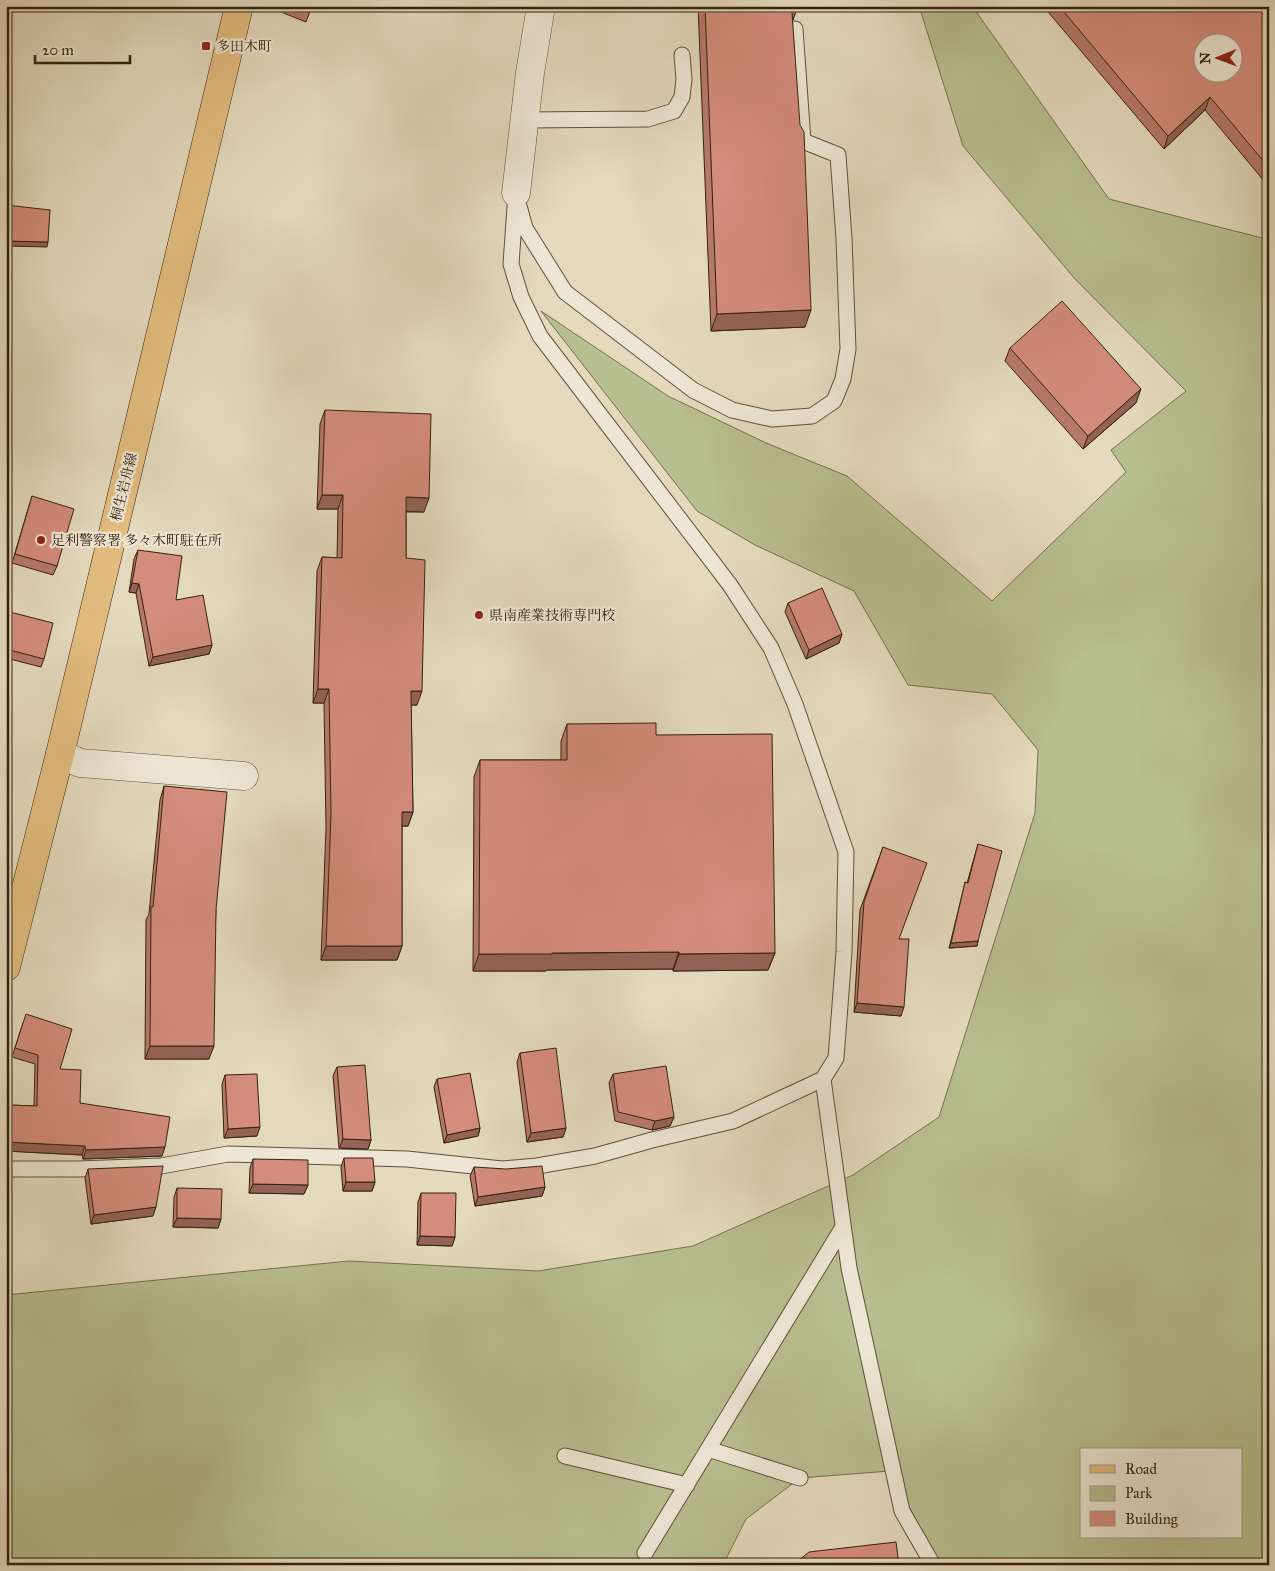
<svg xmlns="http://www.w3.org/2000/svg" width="1275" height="1571" font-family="'IM FELL Great Primer','Noto Serif JP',serif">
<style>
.green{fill:#b7be8f;stroke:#76704e;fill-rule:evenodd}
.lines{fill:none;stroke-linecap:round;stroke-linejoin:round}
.lane-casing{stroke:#605038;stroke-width:17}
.street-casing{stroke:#605038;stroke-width:29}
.primary-casing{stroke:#34220c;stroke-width:29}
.lane{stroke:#ede6d4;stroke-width:15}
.street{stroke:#ede6d4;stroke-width:28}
.primary{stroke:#e2bc7e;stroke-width:28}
.wall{fill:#b6786b;stroke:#34220c}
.shaded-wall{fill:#946257;stroke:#34220c}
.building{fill:#d48c7c;stroke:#34220c;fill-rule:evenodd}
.poi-dot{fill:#8f2418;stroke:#ede6d4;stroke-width:2}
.labels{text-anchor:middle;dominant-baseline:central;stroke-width:4.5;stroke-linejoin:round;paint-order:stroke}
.poi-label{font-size:14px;fill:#34220c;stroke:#ede6d4;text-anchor:start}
.street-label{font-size:14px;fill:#34220c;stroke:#ede6d4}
</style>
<rect width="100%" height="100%" fill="#e4d9bd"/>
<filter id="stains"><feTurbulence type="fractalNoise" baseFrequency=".004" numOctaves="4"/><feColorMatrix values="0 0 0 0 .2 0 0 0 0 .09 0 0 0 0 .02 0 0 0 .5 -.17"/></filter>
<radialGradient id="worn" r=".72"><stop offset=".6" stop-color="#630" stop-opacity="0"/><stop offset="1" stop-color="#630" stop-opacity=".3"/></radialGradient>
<path class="green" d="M 919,6 L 972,6 L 1109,199 L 1266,239 L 1269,238 L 1269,1565 L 940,1565 L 890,1471 L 800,1478 L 746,1519 L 723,1565 L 6,1565 L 6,1295 L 349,1261 L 538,1271 L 693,1246 L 853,1175 L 939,1117 L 1035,813 L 1038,750 L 992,694 L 908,685 L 854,591 L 755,545 L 697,511 L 541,311 L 668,396 L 766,443 L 847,476 L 992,601 L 1126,472 L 1111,450 L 1186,391 L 1075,279 L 963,146 ZM 1081,1450 L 1241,1450 L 1241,1537 L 1081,1537 Z"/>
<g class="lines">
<defs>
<path id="lane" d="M 524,120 L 648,119 L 674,111 L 682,97 L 684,79 L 682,55
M 519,206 L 525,228 L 565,292 L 693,390 L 732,410 L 772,419 L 812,416 L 834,401 L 843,379 L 848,349 L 844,239 L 838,155 L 803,141 L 795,29
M 823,1079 L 849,1268 L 902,1511 L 933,1565
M 6,1169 L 78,1169 L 161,1166 L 228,1154 L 407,1159 L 502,1169 L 537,1166 L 595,1156 L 652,1140 L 733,1121 L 823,1079 L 836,1058 L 844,952 L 846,852 L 795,704 L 771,648 L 730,585 L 540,336 L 521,297 L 511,264 L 516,193
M 708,1449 L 800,1478
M 565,1456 L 687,1485
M 645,1553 L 843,1227"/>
<path id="street" d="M 516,193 L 530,73 L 541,6
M 60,754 L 80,763 L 244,776"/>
<path id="primary" d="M 6,967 L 60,754 L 239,6"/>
</defs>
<use href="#lane" class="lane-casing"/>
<use href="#street" class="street-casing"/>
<use href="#primary" class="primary-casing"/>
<use href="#lane" class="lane"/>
<use href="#street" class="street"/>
<use href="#primary" class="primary"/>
</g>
<path class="wall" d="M 266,6 L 312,6 L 306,22 Z
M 698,6 L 798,6 L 792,20 L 805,327 L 711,331 Z
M 1043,6 L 1269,6 L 1269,187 L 1205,110 L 1164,149 Z
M 1010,348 L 1136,403 L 1083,449 L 1005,361 Z
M 325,410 L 424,512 L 406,512 L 406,558 L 417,705 L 411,705 L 413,812 L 408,826 L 402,826 L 402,946 L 397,960 L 321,960 L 326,828 L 324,703 L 313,703 L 317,571 L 322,557 L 337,558 L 338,509 L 317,509 L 320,424 Z
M 32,496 L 57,566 L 53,575 L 12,563 Z
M 138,550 L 176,600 L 212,645 L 209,654 L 149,666 L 136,593 L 129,592 L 134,559 Z
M 788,603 L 842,634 L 839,643 L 806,659 L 785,612 Z
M 6,611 L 44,659 L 41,667 L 6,658 Z
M 567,724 L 656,735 L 775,953 L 768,970 L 673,971 L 673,969 L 547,970 L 546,971 L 473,971 L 474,777 L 480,760 L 561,760 L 561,741 Z
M 164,786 L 216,910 L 209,1059 L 145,1059 L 146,920 L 149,914 L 160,800 Z
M 978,844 L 978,941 L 977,946 L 949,948 L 964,887 L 965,882 L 967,883 Z
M 883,847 L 899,939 L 901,1016 L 854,1012 L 860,910 Z
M 23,1023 L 60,1069 L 80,1103 L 162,1156 L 83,1159 L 82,1155 L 6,1151 L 6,1111 L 8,1105 L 34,1106 L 35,1064 L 12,1057 Z
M 520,1053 L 566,1128 L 563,1137 L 527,1142 L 517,1062 Z
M 337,1067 L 371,1140 L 368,1149 L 339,1148 L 333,1076 Z
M 613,1074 L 674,1117 L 670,1126 L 652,1130 L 615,1121 L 609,1083 Z
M 225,1075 L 257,1136 L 224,1138 L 222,1084 Z
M 437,1079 L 480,1128 L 478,1136 L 444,1143 L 434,1087 Z
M 344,1158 L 375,1182 L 372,1191 L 343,1191 L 341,1167 Z
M 253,1159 L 308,1185 L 304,1194 L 249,1193 L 250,1168 Z
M 474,1167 L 545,1187 L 542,1196 L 475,1206 L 470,1176 Z
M 88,1169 L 153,1216 L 91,1224 L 85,1178 Z
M 177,1188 L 221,1219 L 218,1228 L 173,1227 L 174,1197 Z
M 421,1193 L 455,1237 L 452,1246 L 417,1245 L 418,1202 Z"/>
<path class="shaded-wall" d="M 795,6 L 798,6 L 793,20 L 787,24 L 793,7 Z
M 1210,97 L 1205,110 L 1164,149 L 1168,136 Z
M 6,241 L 48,242 L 47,247 L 6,246 Z
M 811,310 L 805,327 L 711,331 L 717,314 Z
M 1141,389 L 1136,403 L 1083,449 L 1088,436 Z
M 322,495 L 343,495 L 338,509 L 317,509 Z
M 406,497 L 429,498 L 424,512 L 401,511 Z
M 132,583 L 139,584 L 136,593 L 129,592 Z
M 842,634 L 839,643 L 806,659 L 809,650 Z
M 212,645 L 209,654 L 149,666 L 153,657 Z
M 318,689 L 329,689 L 324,703 L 313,703 Z
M 411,691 L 422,691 L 417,705 L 406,705 Z
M 402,812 L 413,812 L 408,826 L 397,826 Z
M 978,941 L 977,946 L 949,948 L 951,943 Z
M 326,946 L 402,946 L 397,960 L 321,960 Z
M 679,952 L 673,969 L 547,970 L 546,971 L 473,971 L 479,954 Z
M 775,953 L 768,970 L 673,971 L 679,954 Z
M 857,1003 L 904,1007 L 901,1016 L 854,1012 Z
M 150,1046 L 214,1046 L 209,1059 L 145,1059 Z
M 674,1117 L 670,1126 L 652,1130 L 655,1121 Z
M 260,1127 L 257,1136 L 224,1138 L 228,1129 Z
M 480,1128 L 478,1136 L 444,1143 L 447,1135 Z
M 566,1128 L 563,1137 L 527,1142 L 531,1133 Z
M 343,1139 L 371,1140 L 368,1149 L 339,1148 Z
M 6,1142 L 85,1146 L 82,1155 L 6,1151 Z
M 165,1147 L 162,1156 L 83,1159 L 86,1150 Z
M 346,1182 L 375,1182 L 372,1191 L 343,1191 Z
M 253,1184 L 308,1185 L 304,1194 L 249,1193 Z
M 545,1187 L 542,1196 L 475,1206 L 478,1197 Z
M 156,1207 L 153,1216 L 91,1224 L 94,1215 Z
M 177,1218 L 221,1219 L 218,1228 L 173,1227 Z
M 420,1236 L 455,1237 L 452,1246 L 417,1245 Z"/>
<path class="building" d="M 292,6 L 312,6 L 309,13 Z
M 705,6 L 795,6 L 793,7 L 792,13 L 800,125 L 804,132 L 811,310 L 717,314 Z
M 1059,6 L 1269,6 L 1269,168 L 1210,97 L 1168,136 ZM 1202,42 L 1232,42 L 1232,72 L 1202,72 Z
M 6,149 L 10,149 L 6,184 Z
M 6,205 L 50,210 L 48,242 L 6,241 Z
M 1062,301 L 1141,389 L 1088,436 L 1010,348 Z
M 325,410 L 431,414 L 429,498 L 406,497 L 406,558 L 425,560 L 422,691 L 411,691 L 413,812 L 402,812 L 402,946 L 326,946 L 331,814 L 329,689 L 318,689 L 322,557 L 342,558 L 343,495 L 322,495 Z
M 32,496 L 74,509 L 57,566 L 15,554 Z
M 138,550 L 182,556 L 176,600 L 203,595 L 212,645 L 153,657 L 139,584 L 132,583 Z
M 6,577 L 9,578 L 6,594 Z
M 822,588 L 842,634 L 809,650 L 788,603 Z
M 6,611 L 53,623 L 44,659 L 6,649 Z
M 656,723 L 656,735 L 772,734 L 775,953 L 679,954 L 679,952 L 552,953 L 552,954 L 479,954 L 480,760 L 567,760 L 567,724 Z
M 164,786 L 227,792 L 216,910 L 214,1046 L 150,1046 L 151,907 L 153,907 Z
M 978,844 L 1002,851 L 978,941 L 951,943 L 965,882 L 968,883 Z
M 883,847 L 927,863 L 899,939 L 909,939 L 904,1007 L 857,1003 L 864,902 Z
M 26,1014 L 72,1029 L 60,1069 L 81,1070 L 80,1103 L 170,1117 L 165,1147 L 86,1150 L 85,1146 L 6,1142 L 8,1105 L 37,1106 L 38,1055 L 15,1048 Z
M 556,1048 L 566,1128 L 531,1133 L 520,1053 Z
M 365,1065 L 371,1140 L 343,1139 L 337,1067 Z
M 666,1066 L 674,1117 L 655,1121 L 618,1112 L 613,1074 Z
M 470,1073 L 480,1128 L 447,1135 L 437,1079 Z
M 257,1074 L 260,1127 L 228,1129 L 225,1075 Z
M 344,1158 L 373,1158 L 375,1182 L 346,1182 Z
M 253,1159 L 308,1160 L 308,1185 L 253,1184 Z
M 163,1166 L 156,1207 L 94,1215 L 88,1169 Z
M 542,1166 L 545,1187 L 478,1197 L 474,1167 L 506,1169 Z
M 177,1188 L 222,1189 L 221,1219 L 177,1218 Z
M 421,1193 L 456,1193 L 455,1237 L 420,1236 Z
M 896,1542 L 899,1565 L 793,1565 L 809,1552 Z"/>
<g class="poi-dot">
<rect x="201" y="41" width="10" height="10" rx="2.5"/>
<circle cx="41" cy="540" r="5"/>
<circle cx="479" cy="615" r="5"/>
</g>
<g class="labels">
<g class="poi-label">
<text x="216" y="46">多田木町</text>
<text x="51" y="540">足利警察署 多々木町駐在所</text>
<text x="489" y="615">県南産業技術専門校</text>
</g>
<g class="street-label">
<text transform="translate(124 487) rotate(-76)">桐生岩舟線</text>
</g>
</g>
<rect width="1275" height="1571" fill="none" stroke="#e4d9bd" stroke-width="25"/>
<rect x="8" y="8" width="1260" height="1556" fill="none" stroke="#34220c" stroke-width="2.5"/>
<rect x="12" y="12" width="1250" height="1546" fill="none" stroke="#34220c"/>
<rect x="1080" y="1448" width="162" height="90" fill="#ede6d4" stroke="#a39884"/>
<rect x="1090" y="1465" width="25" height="8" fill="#e2bc7e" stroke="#a39884"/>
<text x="1125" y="1474" font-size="15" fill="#34220c">Road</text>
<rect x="1090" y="1486" width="25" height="15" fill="#b7be8f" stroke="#a39884"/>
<text x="1125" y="1498" font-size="15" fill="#34220c">Park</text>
<rect x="1090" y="1511" width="25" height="15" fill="#d48c7c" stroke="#a39884"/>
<text x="1125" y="1524" font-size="15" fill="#34220c">Building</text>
<g transform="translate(1218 58) rotate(269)"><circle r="24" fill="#ede6d4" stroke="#a39884"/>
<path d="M0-4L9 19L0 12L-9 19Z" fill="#8f2418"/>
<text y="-8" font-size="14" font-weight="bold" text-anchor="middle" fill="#34220c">N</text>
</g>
<path d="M35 55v8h95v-8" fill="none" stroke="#34220c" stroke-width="2.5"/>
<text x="42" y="55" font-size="15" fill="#34220c" stroke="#ede6d4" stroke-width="4" paint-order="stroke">20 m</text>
<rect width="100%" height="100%" filter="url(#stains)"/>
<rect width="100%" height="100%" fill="url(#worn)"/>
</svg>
